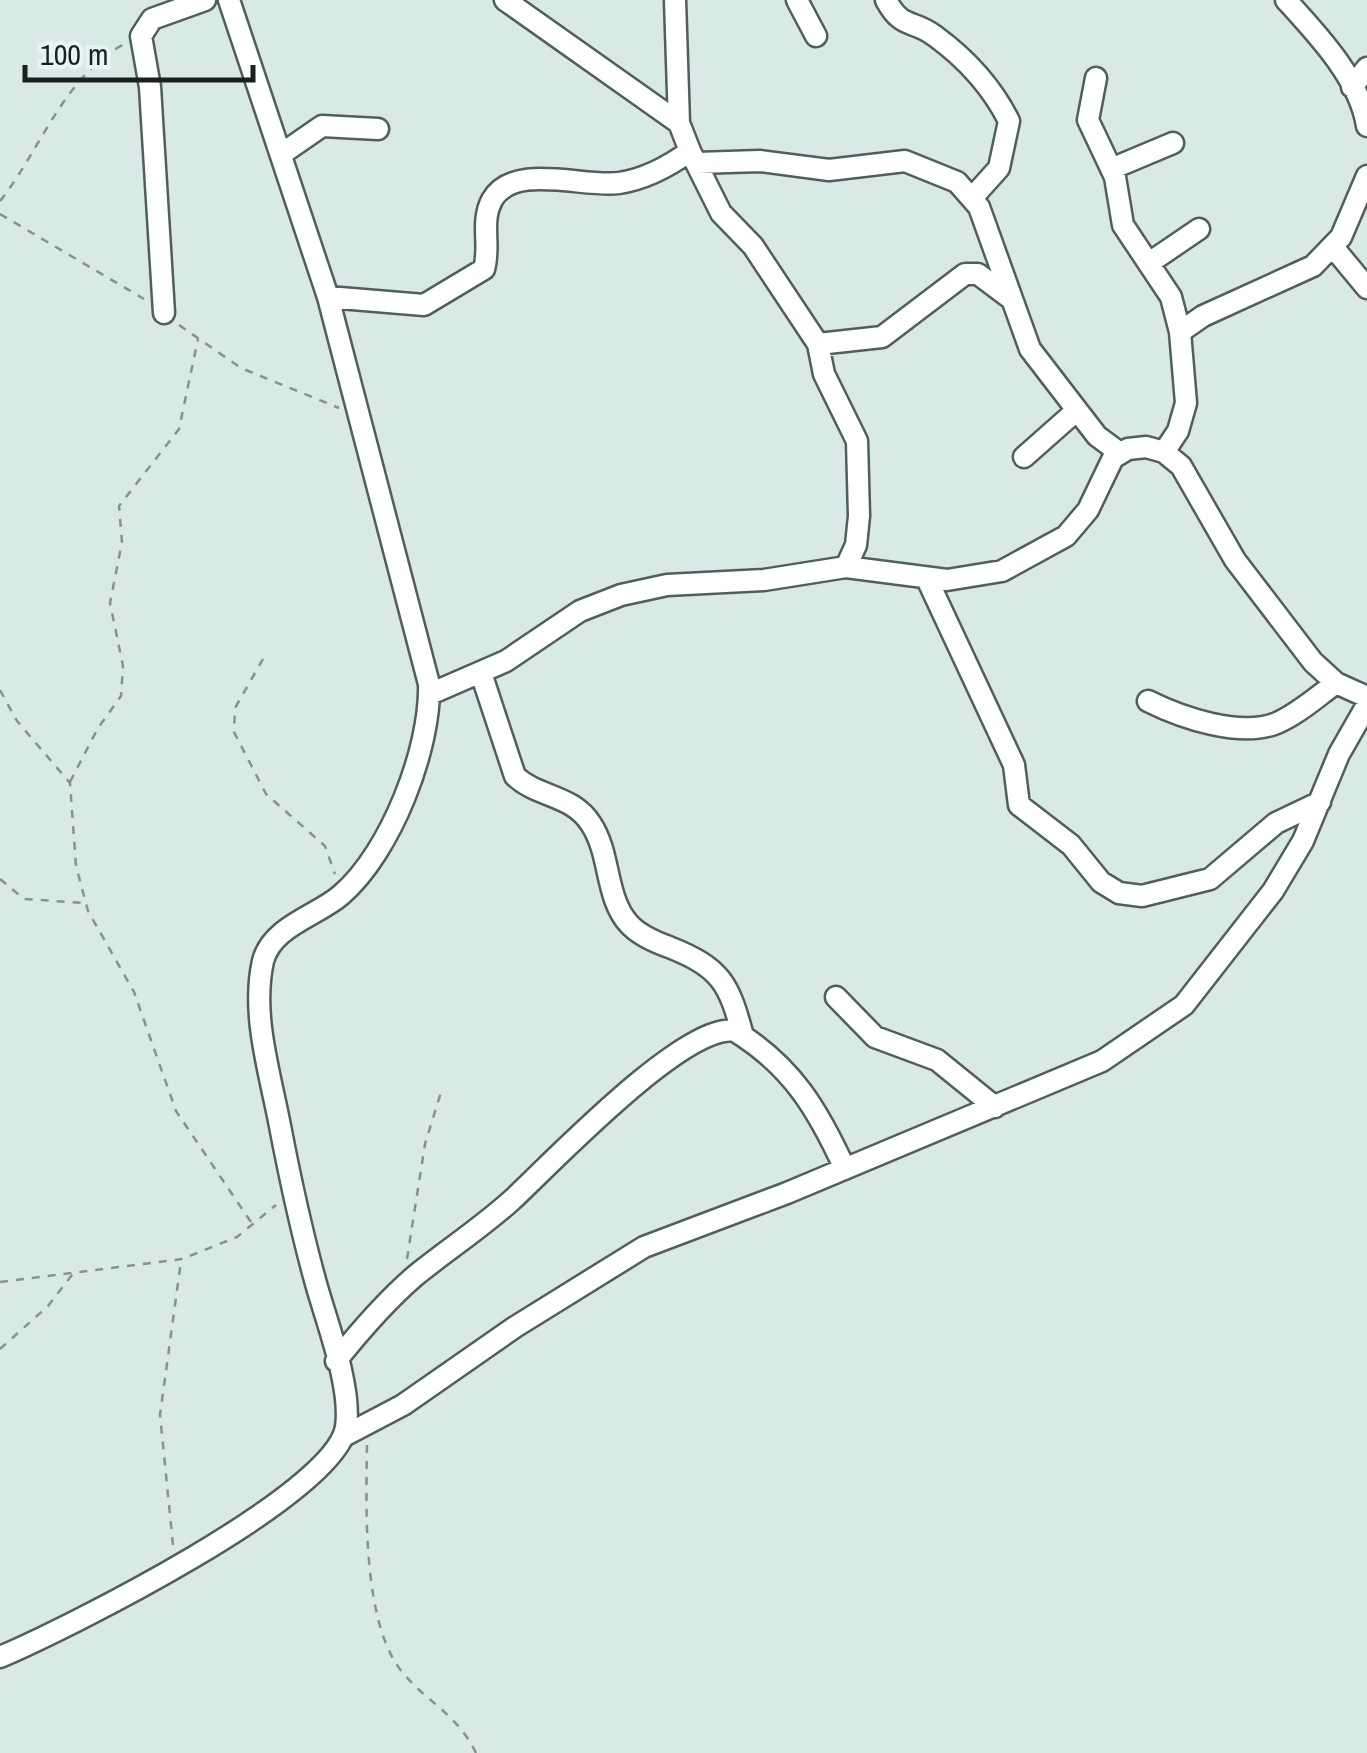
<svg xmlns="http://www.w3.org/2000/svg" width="1367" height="1753" font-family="'Archivo Narrow',sans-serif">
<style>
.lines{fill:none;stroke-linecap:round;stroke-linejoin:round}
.minor-casing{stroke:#505f5d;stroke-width:25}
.path{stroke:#869290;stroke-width:2.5;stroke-dasharray:8 8;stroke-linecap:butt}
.minor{stroke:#fff;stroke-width:20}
</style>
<rect width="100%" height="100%" fill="#d8e9e6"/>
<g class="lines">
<defs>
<path id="minor" d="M 505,0 L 679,123
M 675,0 L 679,123 L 690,151 L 721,213 L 753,246 L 818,344 L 824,374 L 857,441 L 859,516 L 856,545 L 846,567
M 797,0 L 816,36
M 886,0 C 902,30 913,19 935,36 C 965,58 992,87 1009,121 L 999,168 L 973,197
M 1286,0 C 1317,34 1360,79 1367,126
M 1096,78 L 1088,120 L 1115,177 L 1123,225 L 1171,297 L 1180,332
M 1352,87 L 1367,68
M 283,153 L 322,126 L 378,129
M 697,163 L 760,161 L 829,170 L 905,161 L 957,182 L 979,207 L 1030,349 L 1097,436 L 1120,453
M 1111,169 L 1173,143
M 1333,247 L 1367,288
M 1149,263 L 1199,229
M 328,297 L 424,305 L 484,269 C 491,246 480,222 492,200 C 513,162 584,188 619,183 C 646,179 668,167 690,151
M 164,313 L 150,87 L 141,36 L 152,19 L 205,0
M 818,344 L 882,337 L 965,274 L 978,274 L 1010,298
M 1164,452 L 1178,431 L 1186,403 L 1180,332 L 1203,316 L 1313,266 L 1341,237 L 1367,176
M 1024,457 L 1076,411
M 927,579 L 1014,765 L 1019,805 L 1071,845 L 1101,882 L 1119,893 L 1142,896 L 1210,879 L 1276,823 L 1320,802
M 481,673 L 515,776 C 538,798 572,794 591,824 C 611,854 605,898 629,924 C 639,935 655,942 669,947 C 722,968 729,984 743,1036
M 430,694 L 506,661 L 580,611 L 621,595 L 667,585 L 764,580 L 846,567 L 947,580 L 1002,571 L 1066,536 L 1088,510 L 1113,458 L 1128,449 L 1146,447 L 1164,452 L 1181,466 L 1235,560 L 1313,662 L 1336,683 L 1367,697
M 1148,701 C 1182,718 1241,738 1277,723 C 1298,714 1318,696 1336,683
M 836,997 L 875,1037 L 937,1060 L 995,1107
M 336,1361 C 360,1331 386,1301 415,1276 C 447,1250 481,1228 512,1200 C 550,1165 686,1021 735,1031 C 792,1066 818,1110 845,1169
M 344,1436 L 403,1405 L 515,1327 L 644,1247 L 787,1193 L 1102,1061 L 1184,1005 L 1273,891 L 1303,841 L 1339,754 L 1367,705
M 0,1657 C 66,1629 335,1495 346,1427 C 352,1386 326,1321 315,1280 C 301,1229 290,1178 280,1126 C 270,1073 251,1015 263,961 C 272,926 317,916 341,895 C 391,852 431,748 429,684 L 328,297 L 229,0"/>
</defs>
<use href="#minor" class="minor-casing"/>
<path class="path" d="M 0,201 C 42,148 64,75 126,43
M 0,214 L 144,299
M 179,325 L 241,368 L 339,408
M 263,659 L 235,708 L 234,732 L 266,794 L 325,846 L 335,874
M 0,690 L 17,721 L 70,783 L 76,866 L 88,911 L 134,992 L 176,1111 L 253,1225
M 70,782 L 98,728 L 121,696 L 123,666 L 110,603 L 122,542 L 119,506 L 179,429 L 198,339
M 0,879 L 24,899 L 85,903
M 407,1259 L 425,1144 L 442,1089
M 0,1282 L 182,1259 L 237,1237 L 276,1205
M 0,1349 L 48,1306 L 75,1271
M 367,1445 C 366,1506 362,1625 403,1673 C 429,1704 457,1714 476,1753
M 173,1545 L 160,1415 L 181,1261"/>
<use href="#minor" class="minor"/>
</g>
<path d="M25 65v15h228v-15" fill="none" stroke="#1a201f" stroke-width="5"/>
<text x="40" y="65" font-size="30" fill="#1a201f" stroke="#e5f6f4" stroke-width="8" paint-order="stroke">100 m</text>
</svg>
